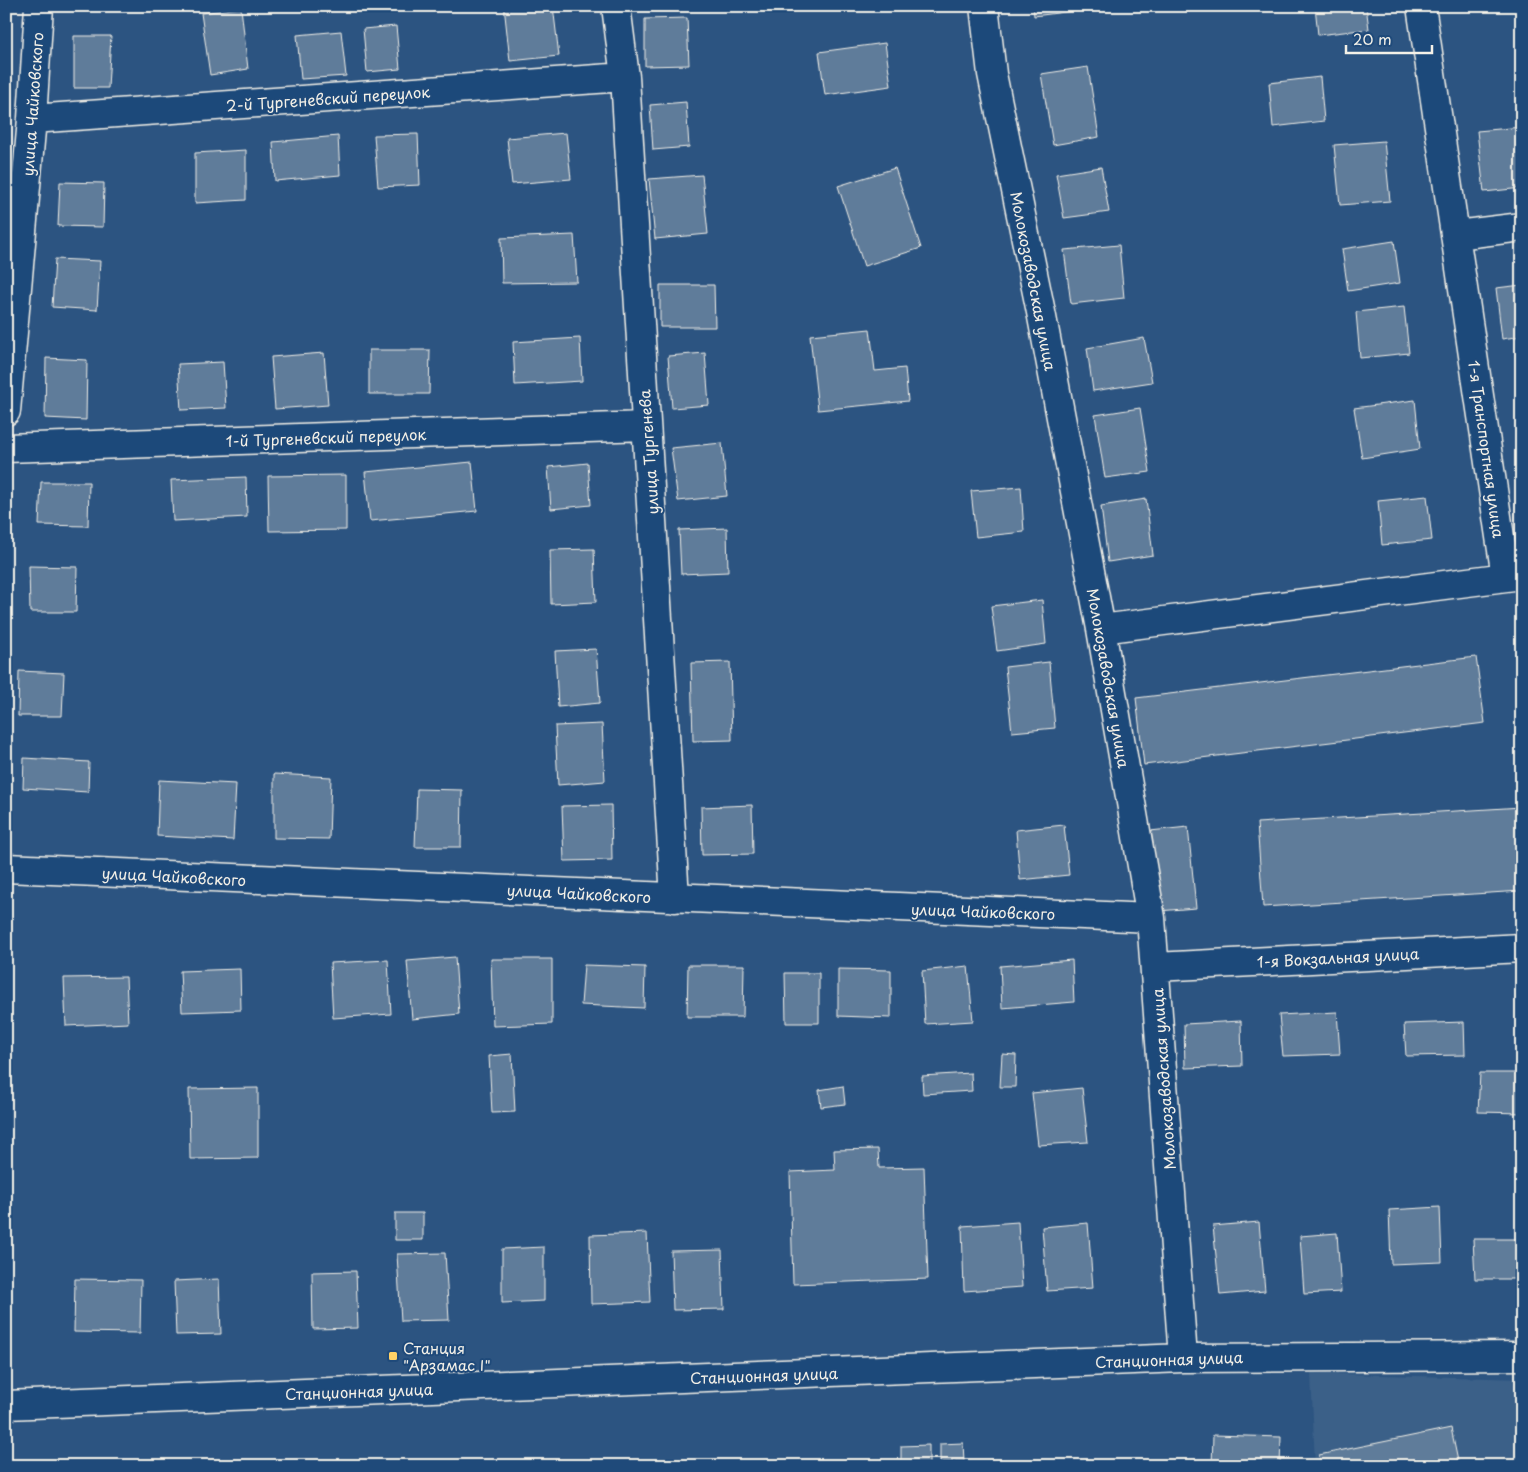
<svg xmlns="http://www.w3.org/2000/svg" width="1528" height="1472" font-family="'Playpen Sans',sans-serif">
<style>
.built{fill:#3b6088}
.building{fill:#5e7b9a;stroke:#f4f1e8}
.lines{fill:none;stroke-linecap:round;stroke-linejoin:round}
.minor-casing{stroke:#f4f1e8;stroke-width:31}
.minor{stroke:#1f4a7a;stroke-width:28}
.poi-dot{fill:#ffd166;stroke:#1f4a7a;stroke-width:2}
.labels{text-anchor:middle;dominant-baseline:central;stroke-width:4;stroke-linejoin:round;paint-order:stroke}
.street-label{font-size:15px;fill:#f4f1e8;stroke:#1f4a7a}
.poi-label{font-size:15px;fill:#f4f1e8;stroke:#1f4a7a;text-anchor:start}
</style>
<rect width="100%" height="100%" fill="#2c5481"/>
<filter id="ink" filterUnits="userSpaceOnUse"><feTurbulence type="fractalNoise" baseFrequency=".02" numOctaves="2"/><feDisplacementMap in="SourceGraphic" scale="10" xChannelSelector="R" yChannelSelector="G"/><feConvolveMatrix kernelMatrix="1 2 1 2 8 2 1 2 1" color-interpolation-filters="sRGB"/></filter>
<g filter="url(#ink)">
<path class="built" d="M 1311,1373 L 1522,1379 L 1522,1466 L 1315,1466 Z"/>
<path class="building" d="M 504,6 L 553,6 L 559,56 L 510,61 Z
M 1033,6 L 1081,6 L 1081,10 L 1034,16 Z
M 1315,6 L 1366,6 L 1369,29 L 1318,35 Z
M 241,8 L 248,69 L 210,75 L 201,13 Z
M 687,18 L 689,65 L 645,66 L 645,19 Z
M 396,26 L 400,69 L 367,72 L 363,29 Z
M 341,31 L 346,76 L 301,79 L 297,35 Z
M 74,36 L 111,36 L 108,88 L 74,88 Z
M 885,43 L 891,86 L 825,95 L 819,52 Z
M 1088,67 L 1099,137 L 1053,145 L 1041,74 Z
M 1320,77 L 1324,121 L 1273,127 L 1269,83 Z
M 686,102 L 689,147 L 653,150 L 650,105 Z
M 1522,127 L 1522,188 L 1484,192 L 1477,131 Z
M 566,133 L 571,179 L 512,184 L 507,138 Z
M 418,134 L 420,185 L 378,187 L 374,135 Z
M 338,136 L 340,175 L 275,181 L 273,142 Z
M 1384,141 L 1390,201 L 1340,205 L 1334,145 Z
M 246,150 L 246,200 L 195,203 L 195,153 Z
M 1101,167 L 1109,212 L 1064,218 L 1056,174 Z
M 895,168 L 921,248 L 864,266 L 838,186 Z
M 702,175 L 708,234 L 655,239 L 649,179 Z
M 60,182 L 104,183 L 103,227 L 58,226 Z
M 574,235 L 577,282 L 502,283 L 501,238 Z
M 1394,241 L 1400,283 L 1348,291 L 1342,249 Z
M 1119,245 L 1124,298 L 1071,304 L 1064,250 Z
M 55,259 L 100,261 L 97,310 L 52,307 Z
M 660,285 L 714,285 L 715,327 L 660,327 Z
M 1522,285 L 1522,336 L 1502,339 L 1496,288 Z
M 1404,307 L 1409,353 L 1360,358 L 1356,312 Z
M 870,329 L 875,371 L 905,368 L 908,401 L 818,410 L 810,335 Z
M 580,338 L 582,381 L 515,385 L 513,342 Z
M 1144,338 L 1152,382 L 1093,391 L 1087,348 Z
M 369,350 L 430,350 L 429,394 L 369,394 Z
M 324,353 L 328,405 L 275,409 L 271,357 Z
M 705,353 L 709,405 L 672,408 L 668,356 Z
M 46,358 L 87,360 L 86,420 L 45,418 Z
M 223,362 L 226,408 L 181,410 L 178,364 Z
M 1415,400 L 1420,449 L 1362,458 L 1354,408 Z
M 1140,408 L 1150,472 L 1105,478 L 1095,415 Z
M 722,443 L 727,496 L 678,501 L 671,448 Z
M 472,462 L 477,511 L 370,521 L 365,472 Z
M 588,463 L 591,505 L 551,509 L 548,467 Z
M 346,475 L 346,530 L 269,531 L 268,476 Z
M 246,477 L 247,517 L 173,521 L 171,480 Z
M 41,482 L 89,482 L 88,526 L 39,525 Z
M 1021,487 L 1024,532 L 976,537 L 971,491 Z
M 1427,496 L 1432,540 L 1382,545 L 1378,501 Z
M 1146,499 L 1153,555 L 1108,562 L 1101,506 Z
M 727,528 L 728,572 L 681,574 L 679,530 Z
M 594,549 L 596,602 L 551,604 L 550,550 Z
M 29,566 L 77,567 L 76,612 L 30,612 Z
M 1042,600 L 1046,644 L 997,651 L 991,606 Z
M 596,649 L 600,703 L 558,707 L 555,651 Z
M 1476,657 L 1485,723 L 1144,765 L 1136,698 Z
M 730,662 L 732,740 L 693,741 L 691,663 Z
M 1049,662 L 1055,728 L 1012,732 L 1005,667 Z
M 19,671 L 64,673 L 62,716 L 18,716 Z
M 602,724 L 605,781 L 558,785 L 555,726 Z
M 24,758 L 89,762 L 88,792 L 23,788 Z
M 274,774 L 331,777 L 329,839 L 274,838 Z
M 159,780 L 236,784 L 233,840 L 157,836 Z
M 417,789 L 462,790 L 461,847 L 415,847 Z
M 611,805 L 612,860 L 564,861 L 562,806 Z
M 752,805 L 753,854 L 702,855 L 701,807 Z
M 1522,807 L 1522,891 L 1263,907 L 1257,823 Z
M 1064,825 L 1069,875 L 1020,880 L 1016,830 Z
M 1188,827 L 1196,908 L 1158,911 L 1150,831 Z
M 455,957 L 459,1014 L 412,1019 L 407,961 Z
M 491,959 L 552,959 L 552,1024 L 493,1026 Z
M 388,960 L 391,1014 L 333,1018 L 330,963 Z
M 1072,960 L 1074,1002 L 1002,1008 L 1000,966 Z
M 584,965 L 645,967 L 644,1008 L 581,1005 Z
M 688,965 L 744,965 L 743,1017 L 687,1017 Z
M 968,966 L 973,1021 L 925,1024 L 922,971 Z
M 240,969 L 241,1010 L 182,1012 L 180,971 Z
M 838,969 L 891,970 L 891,1018 L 838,1016 Z
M 785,973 L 819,973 L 819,1023 L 786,1023 Z
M 126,977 L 128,1023 L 66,1026 L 64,978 Z
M 1337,1012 L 1340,1054 L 1283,1056 L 1279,1015 Z
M 1241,1021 L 1242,1066 L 1185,1068 L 1184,1024 Z
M 1464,1022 L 1465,1055 L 1406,1056 L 1404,1024 Z
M 512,1054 L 515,1112 L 492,1113 L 489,1056 Z
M 1002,1054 L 1016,1055 L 1015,1087 L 1000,1087 Z
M 971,1073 L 972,1091 L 923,1094 L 922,1076 Z
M 1480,1073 L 1522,1073 L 1522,1113 L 1478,1112 Z
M 843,1086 L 845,1104 L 821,1107 L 819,1090 Z
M 258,1088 L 258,1158 L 190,1159 L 189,1089 Z
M 1082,1088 L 1088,1142 L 1038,1145 L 1032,1093 Z
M 878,1149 L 879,1168 L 924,1167 L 928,1279 L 793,1284 L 790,1172 L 835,1170 L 834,1150 Z
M 1440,1207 L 1442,1262 L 1391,1264 L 1389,1210 Z
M 395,1213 L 423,1213 L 423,1240 L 395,1240 Z
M 1018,1222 L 1022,1287 L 964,1291 L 962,1226 Z
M 1259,1222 L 1265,1291 L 1220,1295 L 1213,1226 Z
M 1088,1223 L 1093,1288 L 1047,1291 L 1042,1227 Z
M 647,1233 L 650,1302 L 591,1304 L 590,1235 Z
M 1337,1233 L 1341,1292 L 1304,1294 L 1300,1236 Z
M 1473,1239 L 1522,1239 L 1522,1279 L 1475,1279 Z
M 544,1247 L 544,1301 L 502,1303 L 502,1249 Z
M 722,1250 L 724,1309 L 673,1310 L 671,1251 Z
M 445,1253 L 449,1320 L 401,1321 L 397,1254 Z
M 356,1271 L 358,1328 L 313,1329 L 312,1272 Z
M 75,1279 L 141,1280 L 140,1333 L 74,1332 Z
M 219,1279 L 221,1334 L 176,1335 L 174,1281 Z
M 1451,1428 L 1459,1466 L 1321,1466 L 1319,1455 Z
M 1213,1435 L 1281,1437 L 1280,1466 L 1212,1466 Z
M 963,1443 L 964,1461 L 940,1462 L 940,1444 Z
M 929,1445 L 929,1466 L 901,1466 L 901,1446 Z"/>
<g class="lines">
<defs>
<path id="minor" d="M 616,6 L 625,77 L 675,898
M 984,6 L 992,74 L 1042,317 L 1101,629 L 1151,918 L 1183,1358
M 1421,6 L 1506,577
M 32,119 L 625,77
M 1456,235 L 1522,227
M 6,411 L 32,119 L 39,6
M 6,448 L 646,426
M 1101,629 L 1522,575
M 6,868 L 1151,918
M 1155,967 L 1522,948
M 6,1405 L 1183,1358 L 1522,1356"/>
</defs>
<use href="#minor" class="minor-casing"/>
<use href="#minor" class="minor"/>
</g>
</g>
<rect class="poi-dot" x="388" y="1351" width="10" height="10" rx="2.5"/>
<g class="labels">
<g class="street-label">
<text transform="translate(328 98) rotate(-4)">2-й Тургеневский переулок</text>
<text transform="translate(32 104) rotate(-86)">улица Чайковского</text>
<text transform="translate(1034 281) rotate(79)">Молокозаводская улица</text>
<text transform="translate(326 437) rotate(-2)">1-й Тургеневский переулок</text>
<text transform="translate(1487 449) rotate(82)">1-я Транспортная улица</text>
<text transform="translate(648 452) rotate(-94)">улица Тургенева</text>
<text transform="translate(1109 678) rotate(80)">Молокозаводская улица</text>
<text transform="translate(174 876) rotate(3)">улица Чайковского</text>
<text transform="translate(579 893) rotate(3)">улица Чайковского</text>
<text transform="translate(983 911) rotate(2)">улица Чайковского</text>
<text transform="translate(1338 957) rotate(-3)">1-я Вокзальная улица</text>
<text transform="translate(1163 1079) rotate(-94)">Молокозаводская улица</text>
<text transform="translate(1169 1359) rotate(-2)">Станционная улица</text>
<text transform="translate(764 1375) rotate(-2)">Станционная улица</text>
<text transform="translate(359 1391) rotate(-2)">Станционная улица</text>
</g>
<g class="poi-label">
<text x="403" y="1347">Станция<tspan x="403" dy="17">"Арзамас I"</tspan></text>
</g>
</g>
<rect width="1528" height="1472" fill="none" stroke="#1f4a7a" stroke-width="25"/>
<rect x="12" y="12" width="1503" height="1447" fill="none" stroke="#f4f1e8" stroke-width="2" filter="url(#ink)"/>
<path d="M1346 45v8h86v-8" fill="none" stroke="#f4f1e8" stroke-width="2.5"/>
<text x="1353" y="45" font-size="15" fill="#f4f1e8" stroke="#1f4a7a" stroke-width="4" paint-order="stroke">20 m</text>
</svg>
